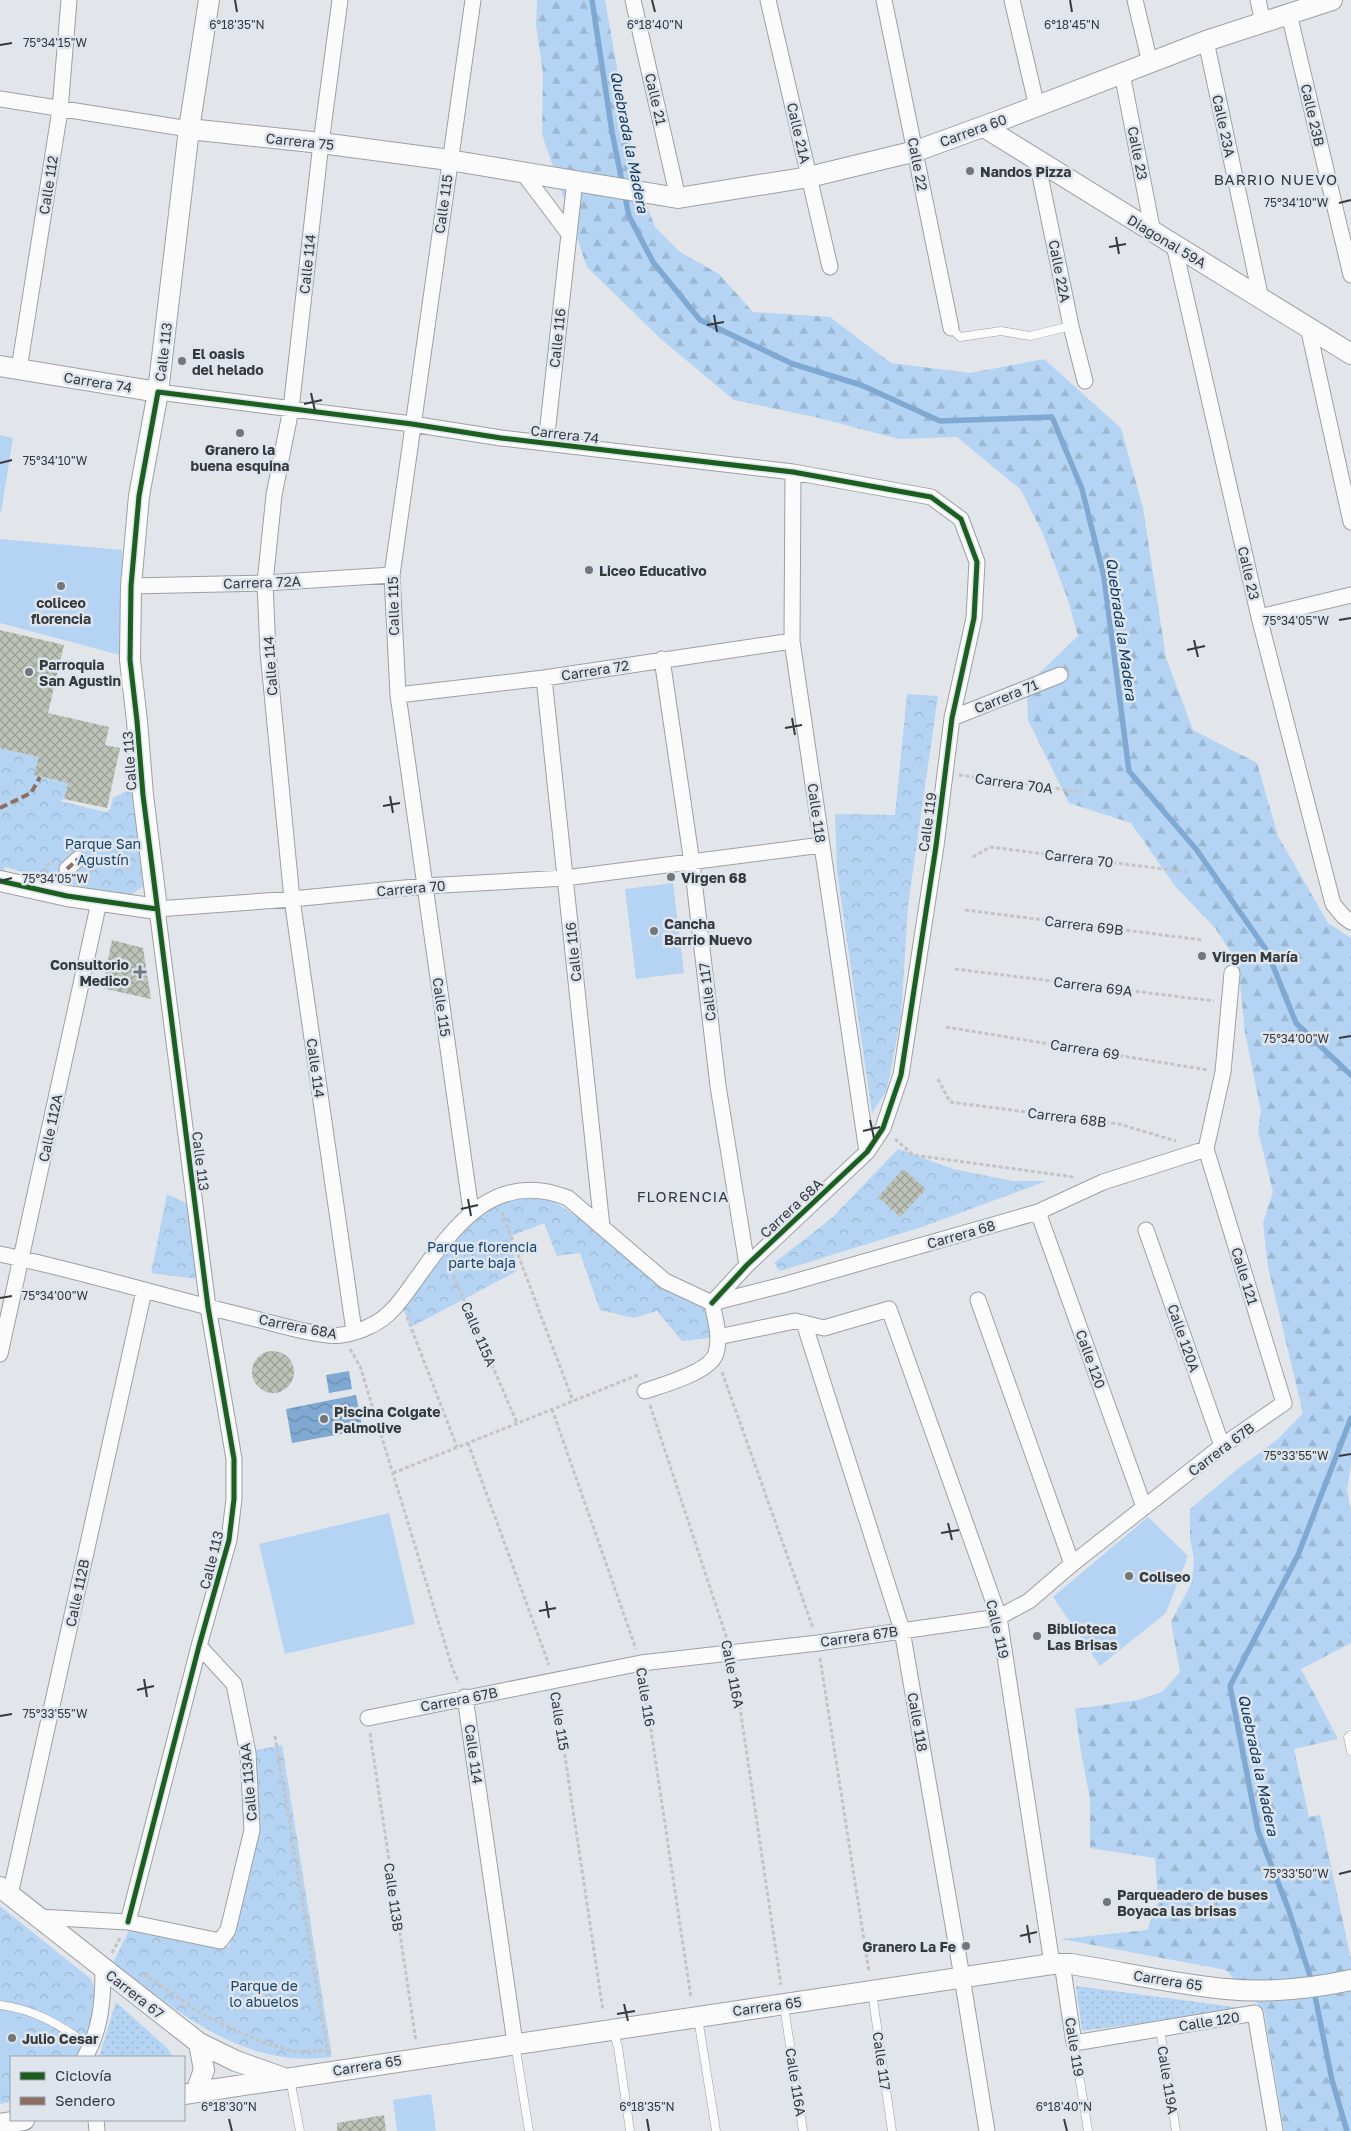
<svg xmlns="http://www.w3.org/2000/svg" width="1351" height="2131" font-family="'Golos Text',sans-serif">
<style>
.grass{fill:url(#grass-dots)}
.forest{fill:url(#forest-firs)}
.park{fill:url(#park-crowns)}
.pitch{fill:#b5d4f3}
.water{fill:url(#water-waves)}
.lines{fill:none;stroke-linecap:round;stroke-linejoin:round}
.stream{stroke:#7fa9d2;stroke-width:5.5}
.building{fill:url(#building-cross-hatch)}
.lane-casing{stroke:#9da0a3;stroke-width:9}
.street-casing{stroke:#9da0a3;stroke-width:17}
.secondary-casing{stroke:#9da0a3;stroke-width:22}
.path{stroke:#c3c4c6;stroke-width:3;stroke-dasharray:4 2.5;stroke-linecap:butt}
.lane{stroke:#fbfbfc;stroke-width:8}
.street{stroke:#fbfbfc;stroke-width:15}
.secondary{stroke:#fbfbfc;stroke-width:20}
.quiet{stroke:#8d6e63;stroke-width:4;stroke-dasharray:8 4;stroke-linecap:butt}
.cycleway-casing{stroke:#dee5ed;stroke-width:8}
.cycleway{stroke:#1b5e20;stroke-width:5}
.ticks{fill:none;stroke:#373a3d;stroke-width:2}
.poi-dot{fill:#73767a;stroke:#dee5ed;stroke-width:2}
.labels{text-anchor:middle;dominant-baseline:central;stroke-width:5;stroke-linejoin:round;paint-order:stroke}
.street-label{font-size:14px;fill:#373a3d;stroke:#dee5ed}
.poi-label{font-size:14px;font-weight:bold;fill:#373a3d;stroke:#dee5ed;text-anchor:start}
.park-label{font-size:14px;fill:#1a456b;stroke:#dee5ed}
.water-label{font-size:15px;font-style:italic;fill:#0f3b61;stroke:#dee5ed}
.neighbourhood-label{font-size:15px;letter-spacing:1px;fill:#373a3d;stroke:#dee5ed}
.ticks-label{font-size:12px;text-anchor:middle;fill:#373a3d;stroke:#dee5ed;stroke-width:5;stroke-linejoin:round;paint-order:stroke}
</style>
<defs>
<pattern id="grass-dots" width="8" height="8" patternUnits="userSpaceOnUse" patternTransform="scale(1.25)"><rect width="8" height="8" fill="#b5d4f3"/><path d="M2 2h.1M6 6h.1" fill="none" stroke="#9cb7d1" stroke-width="1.8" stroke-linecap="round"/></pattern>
<pattern id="forest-firs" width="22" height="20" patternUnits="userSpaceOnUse" patternTransform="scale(1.25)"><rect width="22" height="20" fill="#b5d4f3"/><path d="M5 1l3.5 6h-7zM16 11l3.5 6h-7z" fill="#9cb7d1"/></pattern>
<pattern id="park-crowns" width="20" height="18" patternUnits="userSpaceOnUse" patternTransform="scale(1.25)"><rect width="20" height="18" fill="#b5d4f3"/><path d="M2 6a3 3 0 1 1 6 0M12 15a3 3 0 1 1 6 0" fill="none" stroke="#9cb7d1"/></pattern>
<pattern id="water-waves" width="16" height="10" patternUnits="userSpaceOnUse" patternTransform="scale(1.25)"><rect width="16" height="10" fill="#7fa9d2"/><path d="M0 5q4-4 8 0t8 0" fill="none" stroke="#698bac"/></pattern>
<pattern id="building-cross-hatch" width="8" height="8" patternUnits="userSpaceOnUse" patternTransform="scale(1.25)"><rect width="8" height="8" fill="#bdc3b6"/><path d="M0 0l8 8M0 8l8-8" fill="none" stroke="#9a9f95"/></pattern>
</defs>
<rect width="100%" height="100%" fill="#e2e5ea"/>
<path class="grass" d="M 1076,1986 L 1250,2009 L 1082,2031 Z
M 116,2002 L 167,2048 L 173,2057 L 99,2057 Z"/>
<path class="forest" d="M 537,0 L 605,0 L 637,180 L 655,227 L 680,252 L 719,274 L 753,312 L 830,317 L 891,363 L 970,373 L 1044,359 L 1121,428 L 1143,508 L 1166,658 L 1193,730 L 1257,763 L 1278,836 L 1328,923 L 1351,938 L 1351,1465 L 1347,1490 L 1351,1511 L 1351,1643 L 1301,1669 L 1338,1739 L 1294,1749 L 1309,1817 L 1320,1815 L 1351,1959 L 1351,2131 L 1284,2131 L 1264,2011 L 1226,1970 L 1061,1939 L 1147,1930 L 1158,1902 L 1155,1858 L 1090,1848 L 1090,1799 L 1080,1746 L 1075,1709 L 1138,1700 L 1162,1692 L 1180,1672 L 1171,1622 L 1192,1582 L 1194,1560 L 1190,1538 L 1190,1509 L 1240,1467 L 1277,1440 L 1303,1413 L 1268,1267 L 1263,1223 L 1273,1192 L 1258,1131 L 1261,1111 L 1245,1033 L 1238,963 L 1216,929 L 1175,886 L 1131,823 L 1069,803 L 1028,720 L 1027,685 L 1078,636 L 1067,597 L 1043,534 L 1021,490 L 957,437 L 899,439 L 815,417 L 734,400 L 662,340 L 587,267 L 542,134 L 543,73 L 536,25 Z"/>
<path class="park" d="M 907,694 L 938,696 L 908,906 L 901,1017 L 887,1090 L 872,1113 L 837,871 L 835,814 L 895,815 Z
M 0,748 L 39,757 L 40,777 L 68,783 L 64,799 L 60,801 L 106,812 L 110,809 L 113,798 L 136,786 L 145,885 L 131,895 L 98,891 L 5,867 L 3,872 L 0,871 Z
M 898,1149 L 953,1169 L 1013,1181 L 1046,1181 L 922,1227 L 780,1271 L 774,1263 L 832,1218 Z
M 167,1194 L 192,1206 L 198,1279 L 151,1273 Z
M 513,1198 L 550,1199 L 712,1303 L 718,1337 L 682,1341 L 657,1311 L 634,1318 L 600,1310 L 580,1253 L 557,1256 L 544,1223 L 511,1236 L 517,1271 L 411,1327 L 400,1301 L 440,1246 L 478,1215 Z
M 282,1745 L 332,2057 C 243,2069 180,2013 113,1963 L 131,1926 L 229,1947 L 258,1829 L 251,1751 Z
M 0,1906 L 91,1979 L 96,1995 L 90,2035 L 79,2057 L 11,2057 L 11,2102 L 0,2104 Z"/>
<path class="pitch" d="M 0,435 L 13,438 L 1,513 L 0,513 Z
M 0,539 L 122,550 L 124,656 L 0,623 Z
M 673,883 L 684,973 L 636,979 L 625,889 Z
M 389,1513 L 415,1624 L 285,1654 L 259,1544 Z
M 1148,1517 L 1188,1556 L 1166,1613 L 1100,1666 L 1053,1597 Z
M 0,2016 L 24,2019 L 24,2057 L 11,2057 L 11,2065 L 0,2066 Z
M 431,2094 L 436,2131 L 397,2131 L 393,2100 Z"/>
<path class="water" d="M 349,1371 L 352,1389 L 329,1393 L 326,1375 Z
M 356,1395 L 363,1430 L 292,1443 L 286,1409 Z"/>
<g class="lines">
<path class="stream" d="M 592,0 L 612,132 L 629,216 L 653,262 L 700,320 L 793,364 L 861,385 L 940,421 L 1052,417 L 1082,489 L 1104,577 L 1129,771 L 1196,849 L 1267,951 L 1296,1023 L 1351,1075
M 1312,1982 L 1288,1908 L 1258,1831 L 1230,1686 L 1298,1555 L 1351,1418
M 1314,1991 L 1332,2080 L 1347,2131"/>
</g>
<path class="building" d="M 0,630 L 64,645 L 48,713 L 109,727 L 105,745 L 120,748 L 107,808 L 64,799 L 68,783 L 34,775 L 39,757 L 0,748 Z
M 112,940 L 143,948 L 151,999 L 102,988 Z
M 903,1169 L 926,1189 L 900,1217 L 878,1197 Z
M252 1372a21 21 0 1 1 42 0a21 21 0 1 1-42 0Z
M 384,2115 L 386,2131 L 337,2131 L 337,2123 Z"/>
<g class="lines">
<defs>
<path id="lane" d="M 951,328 L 960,337 L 1001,331 L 1030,336 L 1071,326
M 1351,1735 L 1348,1737 L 1351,1751
M 872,1992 L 892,2131
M 0,2005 C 38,2010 60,2026 91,2046
M 784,2006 L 803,2131
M 698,2018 L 716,2131
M 1160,2029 L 1176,2131
M 613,2030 L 618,2047 L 630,2131
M 1074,2043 L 1088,2131
M 515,2044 L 529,2131
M 290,2079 L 300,2131"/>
<path id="street" d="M 340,0 L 321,143 L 291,409 L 274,495 L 265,583 L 268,652 L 292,899 L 354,1331
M 633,0 L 678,198
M 768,0 L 830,267
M 884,0 L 951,328
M 1012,0 L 1037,107
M 1135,0 L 1150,63
M 1258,0 L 1263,23
M 1289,14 L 1351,275
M 1206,41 L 1261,299
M 1122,73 L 1153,233
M 0,99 L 189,129
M 1037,161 L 1071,326 L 1085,381
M 523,173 L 569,234
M 1174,245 L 1259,617 L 1333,904 L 1344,917 L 1351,922
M 1308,327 L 1351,522
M 19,369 L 60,110 L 69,0
M 158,392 L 412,424 L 501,438 L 793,472 L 931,497 L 961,519 L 977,562 L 974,618 L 952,718 L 936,846 L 901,1075 L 883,1128 L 867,1152 L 747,1265 L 712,1303
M 546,443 L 575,180
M 793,472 L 792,641 L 867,1152
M 131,586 L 265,583 L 392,575
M 1259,617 L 1351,595
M 662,659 L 692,863 L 718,1086 L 747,1265
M 544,678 L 602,1227
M 398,695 L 544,678 L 792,641
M 952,718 L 1060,675
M 67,869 L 78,859
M 471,1211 L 398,695 L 392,575 L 473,0
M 1038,1212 L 1144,1507
M 1146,1230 L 1222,1446
M 0,1254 C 86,1272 171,1299 256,1319 C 277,1324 322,1338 342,1335 C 350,1334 363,1330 370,1326 C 391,1317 404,1296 417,1278 C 455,1225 495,1169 568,1198 L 665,1281 L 712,1303
M 978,1300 L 1072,1564
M 712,1303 L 783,1285 L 1038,1212 L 1103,1182 L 1206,1149
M 804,1323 L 902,1630 L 962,1977 L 987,2131
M 718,1337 L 795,1321 L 824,1328 L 889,1309 L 999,1617 L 1052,1964
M 0,1354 L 99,902
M 645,1391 C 663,1385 711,1372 716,1353 C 721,1337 715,1319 712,1303
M 465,1697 L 515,2043
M 368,1718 L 641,1663 L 818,1643 L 999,1617 L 1029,1601 L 1072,1564 L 1222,1446 L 1284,1403 L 1206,1149 L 1223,1072 L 1232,973
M 10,1895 L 144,1291
M 38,1917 L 128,1922 L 220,1941 L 228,1930 L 252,1830 L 248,1753 L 234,1684 L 199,1646
M 128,1922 L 199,1646 L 229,1540 L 234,1499 L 234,1459 L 208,1307 L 157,909 L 292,899 L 425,886 L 565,878 L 822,845
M 1062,1963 L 1074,2043 L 1255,2013 L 1275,2131
M 85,2057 C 101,2029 103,2001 103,1969
M 96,2120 L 97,2131"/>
<path id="secondary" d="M 984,127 L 1351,354
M 189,129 L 321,143 L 449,160 L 678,198 L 809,177 L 916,151 L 1001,120 L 1206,41 L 1332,0
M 0,366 L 158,392
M 0,881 L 67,896 L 157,909 L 143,795 L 137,721 L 130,660 L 131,586 L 139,496 L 158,392 L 189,129 L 209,0
M 0,1887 L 199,2043 L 236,2061 L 281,2077
M 196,2092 L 204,2070 L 199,2043
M 184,2094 L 1052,1964 L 1071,1964 C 1122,1972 1174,1984 1226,1989 C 1268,1993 1310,1989 1351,1980
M 0,2124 L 24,2120"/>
</defs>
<use href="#lane" class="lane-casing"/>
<use href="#street" class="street-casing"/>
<use href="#secondary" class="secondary-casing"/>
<path class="path" d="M 959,775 L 1083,792
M 973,857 L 990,847 L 1187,872
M 93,862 L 133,868
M 106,864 L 131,842
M 44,872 L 48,864 L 53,862
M 965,910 L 1203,940
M 955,969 L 1214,1001
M 946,1027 L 1208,1070
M 938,1079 L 950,1102 L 1119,1124 L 1176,1141
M 895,1139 L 913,1155 L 1074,1177
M 502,1212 L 573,1401
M 448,1263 L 517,1423
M 407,1317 L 457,1447
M 350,1349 L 360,1366 L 453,1670 L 459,1683
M 722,1372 L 813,1628
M 650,1405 L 727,1639
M 552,1409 L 636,1649
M 468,1443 L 549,1665
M 393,1473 L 638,1375
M 820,1658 L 869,1972
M 734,1667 L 781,1985
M 643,1677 L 691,1998
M 556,1696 L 603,2011
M 370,1733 L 416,2041
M 275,1736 L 328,2055
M 112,1953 L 121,1936
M 144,1974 L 203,2015 L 262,2042 L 297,2052 L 328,2050"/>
<use href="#lane" class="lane"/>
<use href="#street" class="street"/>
<use href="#secondary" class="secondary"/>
<path class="quiet" d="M 0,808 L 31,793 L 40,777
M 67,869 L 78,859"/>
<defs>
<path id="cycleway" d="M 0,881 L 67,896 L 157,909
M 128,1922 L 199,1646 L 229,1540 L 234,1499 L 234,1459 L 208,1307 L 143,795 L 137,721 L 130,660 L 131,586 L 139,496 L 158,392 L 412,424 L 501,438 L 793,472 L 931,497 L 961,519 L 977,562 L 974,618 L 952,718 L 936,846 L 901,1075 L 883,1128 L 867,1152 L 747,1265 L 712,1303"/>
</defs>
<use href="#cycleway" class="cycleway-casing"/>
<use href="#cycleway" class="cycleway"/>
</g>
<path class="ticks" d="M 235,0 L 237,12M 652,0 L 655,12M 1070,0 L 1072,12M 0,45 L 12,43M 1339,203 L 1351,200M 1116,237 L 1119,254M 1109,247 L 1126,244M 714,315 L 717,332M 707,325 L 724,322M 311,393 L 315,411M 304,404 L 322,400M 0,463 L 12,460M 1339,620 L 1351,618M 1194,640 L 1198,657M 1187,650 L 1205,646M 792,718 L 795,735M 785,728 L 802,725M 390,796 L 393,813M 383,806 L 400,803M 0,881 L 12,878M 1339,1038 L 1351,1036M 870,1120 L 874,1138M 863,1131 L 880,1127M 468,1199 L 471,1216M 461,1209 L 478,1205M 0,1298 L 12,1296M 1339,1456 L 1351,1454M 948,1523 L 952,1540M 941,1533 L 959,1530M 546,1601 L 549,1618M 539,1611 L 556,1608M 144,1679 L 147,1697M 137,1690 L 154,1686M 0,1716 L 12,1714M 1339,1874 L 1351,1871M 1027,1925 L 1030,1943M 1020,1936 L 1037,1932M 624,2004 L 628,2021M 617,2014 L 635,2011M 229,2119 L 232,2131M 647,2119 L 649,2131M 1064,2119 L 1067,2131"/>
<g class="poi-dot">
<circle cx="970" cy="171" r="5"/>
<circle cx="182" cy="361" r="5"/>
<circle cx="240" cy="433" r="5"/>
<circle cx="589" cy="570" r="5"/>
<circle cx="61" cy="586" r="5"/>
<circle cx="29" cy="672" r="5"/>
<circle cx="671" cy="877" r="5"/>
<circle cx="654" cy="931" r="5"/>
<circle cx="1202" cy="956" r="5"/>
<path d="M137.5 964.5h5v5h5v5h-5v5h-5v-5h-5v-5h5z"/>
<circle cx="324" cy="1419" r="5"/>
<circle cx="1129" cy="1576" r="5"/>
<circle cx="1037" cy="1636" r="5"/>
<circle cx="1107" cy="1902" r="5"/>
<circle cx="966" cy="1946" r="5"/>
<circle cx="12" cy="2038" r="5"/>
</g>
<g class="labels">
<g class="street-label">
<text transform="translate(656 99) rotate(77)">Calle 21</text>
<text transform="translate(1313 115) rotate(77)">Calle 23B</text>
<text transform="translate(1224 126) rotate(78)">Calle 23A</text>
<text transform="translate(973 130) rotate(-20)">Carrera 60</text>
<text transform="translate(799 133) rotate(77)">Calle 21A</text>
<text transform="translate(300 141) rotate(6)">Carrera 75</text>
<text transform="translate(1138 153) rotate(79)">Calle 23</text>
<text transform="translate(918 164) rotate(79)">Calle 22</text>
<text transform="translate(48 185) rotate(-81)">Calle 112</text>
<text transform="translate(443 204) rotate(-82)">Calle 115</text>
<text transform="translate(1167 241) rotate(31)">Diagonal 59A</text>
<text transform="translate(307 264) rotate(-84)">Calle 114</text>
<text transform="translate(1060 271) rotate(79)">Calle 22A</text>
<text transform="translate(557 338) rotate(-84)">Calle 116</text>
<text transform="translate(163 352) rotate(-83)">Calle 113</text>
<text transform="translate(98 382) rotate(9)">Carrera 74</text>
<text transform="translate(565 434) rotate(7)">Carrera 74</text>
<text transform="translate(1249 573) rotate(77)">Calle 23</text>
<text transform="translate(262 582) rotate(-2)">Carrera 72A</text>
<text transform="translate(393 606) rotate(-91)">Calle 115</text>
<text transform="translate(270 666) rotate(-94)">Calle 114</text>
<text transform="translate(595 670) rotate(-9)">Carrera 72</text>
<text transform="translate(1006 696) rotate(-22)">Carrera 71</text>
<text transform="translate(129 761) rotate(-94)">Calle 113</text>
<text transform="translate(1014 783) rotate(8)">Carrera 70A</text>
<text transform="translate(817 813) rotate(82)">Calle 118</text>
<text transform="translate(927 822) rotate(-82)">Calle 119</text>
<text transform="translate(1079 858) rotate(7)">Carrera 70</text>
<text transform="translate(411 888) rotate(-5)">Carrera 70</text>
<text transform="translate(1084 925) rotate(7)">Carrera 69B</text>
<text transform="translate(573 952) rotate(-96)">Calle 116</text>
<text transform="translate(1093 986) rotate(7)">Carrera 69A</text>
<text transform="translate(707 992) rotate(-97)">Calle 117</text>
<text transform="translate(442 1007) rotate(82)">Calle 115</text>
<text transform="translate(1085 1049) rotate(9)">Carrera 69</text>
<text transform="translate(316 1068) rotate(82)">Calle 114</text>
<text transform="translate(1067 1117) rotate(7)">Carrera 68B</text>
<text transform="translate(50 1128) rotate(-78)">Calle 112A</text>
<text transform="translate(201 1161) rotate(83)">Calle 113</text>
<text transform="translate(791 1208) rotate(-43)">Carrera 68A</text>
<text transform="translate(961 1234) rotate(-16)">Carrera 68</text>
<text transform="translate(1245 1276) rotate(73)">Calle 121</text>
<text transform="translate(298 1326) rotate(11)">Carrera 68A</text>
<text transform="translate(479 1334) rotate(67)">Calle 115A</text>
<text transform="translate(1184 1338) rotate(71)">Calle 120A</text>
<text transform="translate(1091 1359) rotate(70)">Calle 120</text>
<text transform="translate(1221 1449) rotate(-37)">Carrera 67B</text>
<text transform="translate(211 1560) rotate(-76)">Calle 113</text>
<text transform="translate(77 1593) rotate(-78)">Calle 112B</text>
<text transform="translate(998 1629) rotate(77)">Calle 119</text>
<text transform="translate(859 1636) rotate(-8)">Carrera 67B</text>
<text transform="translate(733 1674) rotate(79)">Calle 116A</text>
<text transform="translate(646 1697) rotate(81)">Calle 116</text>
<text transform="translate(459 1699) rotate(-11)">Carrera 67B</text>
<text transform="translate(560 1721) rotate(81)">Calle 115</text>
<text transform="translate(918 1722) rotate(80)">Calle 118</text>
<text transform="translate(474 1754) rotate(82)">Calle 114</text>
<text transform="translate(248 1782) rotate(-95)">Calle 113AA</text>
<text transform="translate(394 1897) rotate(82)">Calle 113B</text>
<text transform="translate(1168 1980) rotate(9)">Carrera 65</text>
<text transform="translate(135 1994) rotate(38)">Carrera 67</text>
<text transform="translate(767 2006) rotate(-8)">Carrera 65</text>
<text transform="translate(1209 2021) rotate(-9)">Calle 120</text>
<text transform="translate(1075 2047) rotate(81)">Calle 119</text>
<text transform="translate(882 2061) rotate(82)">Calle 117</text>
<text transform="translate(367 2065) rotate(-9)">Carrera 65</text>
<text transform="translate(1168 2080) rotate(81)">Calle 119A</text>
<text transform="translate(796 2082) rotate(81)">Calle 116A</text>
</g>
<g class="poi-label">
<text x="980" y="171">Nandos Pizza</text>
<text x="192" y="353">El oasis<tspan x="192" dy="16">del helado</tspan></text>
<text x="240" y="449" text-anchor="middle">Granero la<tspan x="240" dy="16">buena esquina</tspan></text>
<text x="599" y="570">Liceo Educativo</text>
<text x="61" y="602" text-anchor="middle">coliceo<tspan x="61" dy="16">florencia</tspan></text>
<text x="39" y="664">Parroquia<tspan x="39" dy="16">San Agustin</tspan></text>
<text x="681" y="877">Virgen 68</text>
<text x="664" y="923">Cancha<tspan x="664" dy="16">Barrio Nuevo</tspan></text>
<text x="1212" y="956">Virgen María</text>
<text x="129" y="964" text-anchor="end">Consultorio<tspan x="129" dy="16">Medico</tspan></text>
<text x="334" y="1411">Piscina Colgate<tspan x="334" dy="16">Palmolive</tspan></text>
<text x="1139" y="1576">Coliseo</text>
<text x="1047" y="1628">Biblioteca<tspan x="1047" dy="16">Las Brisas</tspan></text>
<text x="1117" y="1894">Parqueadero de buses<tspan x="1117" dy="16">Boyaca las brisas</tspan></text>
<text x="956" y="1946" text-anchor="end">Granero La Fe</text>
<text x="22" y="2038">Julio Cesar</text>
</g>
<g class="park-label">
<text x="103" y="843">Parque San<tspan x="103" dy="16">Agustín</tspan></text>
<text x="482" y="1246">Parque florencia<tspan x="482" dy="16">parte baja</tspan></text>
<text x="264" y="1985">Parque de<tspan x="264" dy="16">lo abuelos</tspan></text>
</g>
<g class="water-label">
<text transform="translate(630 142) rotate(79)">Quebrada la Madera</text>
<text transform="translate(1122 629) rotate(82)">Quebrada la Madera</text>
<text transform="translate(1259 1765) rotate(78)">Quebrada la Madera</text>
</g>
<g class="neighbourhood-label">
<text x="1276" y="179">BARRIO NUEVO</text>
<text x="683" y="1196">FLORENCIA</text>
</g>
</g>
<g class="ticks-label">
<text x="237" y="29">6°18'35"N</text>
<text x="655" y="29">6°18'40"N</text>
<text x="1072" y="29">6°18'45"N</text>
<text x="55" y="47">75°34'15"W</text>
<text x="1296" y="207">75°34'10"W</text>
<text x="55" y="465">75°34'10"W</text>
<text x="1296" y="625">75°34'05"W</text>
<text x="55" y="883">75°34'05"W</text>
<text x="1296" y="1043">75°34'00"W</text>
<text x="55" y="1300">75°34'00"W</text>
<text x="1296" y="1460">75°33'55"W</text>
<text x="55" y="1718">75°33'55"W</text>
<text x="1296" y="1878">75°33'50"W</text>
<text x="229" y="2111">6°18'30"N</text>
<text x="647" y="2111">6°18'35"N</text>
<text x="1064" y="2111">6°18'40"N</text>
</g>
<rect x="10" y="2056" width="175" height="65" fill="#dee5ed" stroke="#9ba1a7"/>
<rect x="20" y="2072" width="25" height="8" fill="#1b5e20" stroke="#9ba1a7"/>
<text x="55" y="2081" font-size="15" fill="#373a3d">Ciclovía</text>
<rect x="20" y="2097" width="25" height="8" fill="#8d6e63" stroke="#9ba1a7"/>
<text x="55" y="2106" font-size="15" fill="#373a3d">Sendero</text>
</svg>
